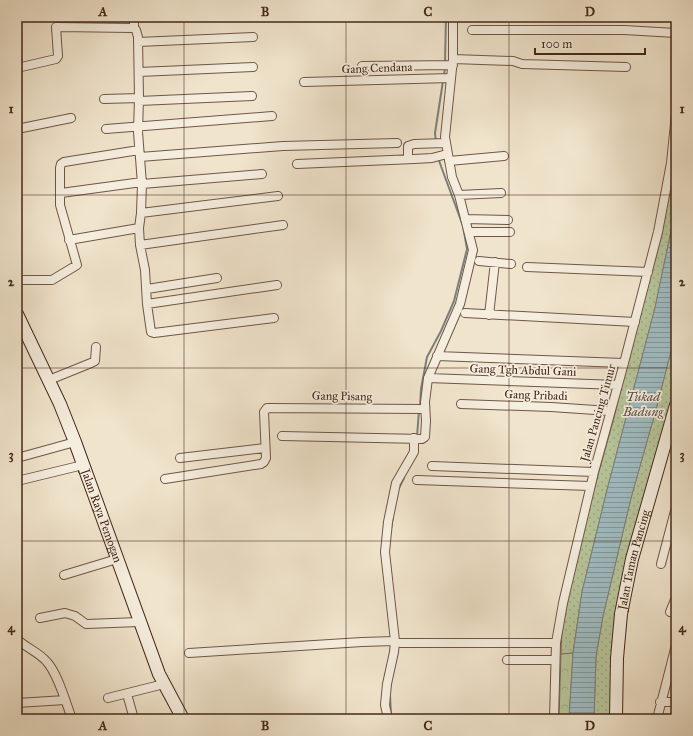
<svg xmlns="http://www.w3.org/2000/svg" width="693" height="736" font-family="'IM FELL Great Primer',serif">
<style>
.grass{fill:url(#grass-dots);stroke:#7e765a}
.forest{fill:url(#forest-crowns);stroke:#7e765a}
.water{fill:url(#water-rules);stroke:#7b807e}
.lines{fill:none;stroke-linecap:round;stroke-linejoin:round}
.stream{stroke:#7b807e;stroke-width:2}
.street-casing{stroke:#705646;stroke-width:10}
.secondary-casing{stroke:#452719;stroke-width:14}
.street{stroke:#f5edde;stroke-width:8}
.secondary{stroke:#f5edde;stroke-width:12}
.grid{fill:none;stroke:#452719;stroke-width:1;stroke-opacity:0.55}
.labels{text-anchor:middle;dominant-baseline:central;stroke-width:3.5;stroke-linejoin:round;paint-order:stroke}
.street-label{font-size:12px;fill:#452719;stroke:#f5edde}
.water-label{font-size:13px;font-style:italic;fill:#5c4c43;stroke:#f5edde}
.neatline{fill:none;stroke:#452719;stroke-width:1.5}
.grid-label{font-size:13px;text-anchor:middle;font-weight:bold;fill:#452719}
</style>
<defs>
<pattern id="grass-dots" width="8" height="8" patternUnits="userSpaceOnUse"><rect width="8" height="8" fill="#b7c59a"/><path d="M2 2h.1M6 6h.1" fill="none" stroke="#9fa984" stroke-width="1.8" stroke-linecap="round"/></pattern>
<pattern id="forest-crowns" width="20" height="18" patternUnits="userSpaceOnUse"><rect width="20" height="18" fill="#b7c59a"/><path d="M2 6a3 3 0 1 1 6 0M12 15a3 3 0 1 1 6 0" fill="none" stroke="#9fa984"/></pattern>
<pattern id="water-rules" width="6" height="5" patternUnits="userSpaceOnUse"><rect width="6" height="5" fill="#9fbcc2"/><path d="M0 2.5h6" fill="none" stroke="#83999d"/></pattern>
</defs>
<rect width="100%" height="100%" fill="#f0e4cc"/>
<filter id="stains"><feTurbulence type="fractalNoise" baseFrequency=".005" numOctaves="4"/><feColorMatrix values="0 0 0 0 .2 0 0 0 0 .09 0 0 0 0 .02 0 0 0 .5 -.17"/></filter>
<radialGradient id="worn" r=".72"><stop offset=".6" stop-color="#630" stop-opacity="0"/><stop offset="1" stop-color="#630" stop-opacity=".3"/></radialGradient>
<path class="grass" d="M 676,139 L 676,207 L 655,308 L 607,490 L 582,592 L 573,653 L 561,654 L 562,629 L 583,529 L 614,418 L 627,364 L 662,234 Z
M 676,332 L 676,384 L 633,541 L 611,719 L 594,719 L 596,656 L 603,616 L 631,498 L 655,413 Z"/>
<path class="forest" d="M 573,653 L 569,719 L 559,719 L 561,654 Z"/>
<path class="water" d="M 676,207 L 676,332 L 655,413 L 631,498 L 603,616 L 596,656 L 594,719 L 569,719 L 573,653 L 582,592 L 607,490 L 655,308 Z"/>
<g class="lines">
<path class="stream" d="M 445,62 L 446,17
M 444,76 L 445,67
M 436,142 L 435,133 L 443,81
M 420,406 L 421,389 L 427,357 L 441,331 L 454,301 L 467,249 L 463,226 L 438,158
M 417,436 L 419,411
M 399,488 L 404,478
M 391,529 L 393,516
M 390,696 L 391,714"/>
<defs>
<path id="street" d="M 134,17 L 134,28 L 136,30 L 138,37 L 139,98 L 138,132 L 142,184 L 141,213 L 139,228 L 140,245 L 145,270 L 147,304 L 151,332 L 154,333 L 274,318
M 472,30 L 624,30 L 676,33
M 138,42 L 253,37
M 453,59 L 513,61 L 522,64 L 626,67
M 362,66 L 453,65
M 17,68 L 56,59 L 58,56 L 56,27 L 134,28
M 139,72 L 253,67
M 304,82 L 451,78
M 104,99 L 139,98
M 139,101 L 252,96
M 17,129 L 71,118
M 106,129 L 272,116
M 140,157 L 283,146 L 397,143
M 408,159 L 408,146 L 414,144 L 445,143
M 449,161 L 504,156
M 297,164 L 414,159 L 432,158 L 447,154
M 142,184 L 262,174
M 61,193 L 142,182
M 459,195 L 501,193
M 141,213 L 278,196
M 465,219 L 508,220
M 469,232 L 510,232
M 69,240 L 139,228
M 140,245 L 283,225
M 479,261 L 511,264
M 527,267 L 648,272
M 17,280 L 52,280 L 77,265 L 60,205 L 60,168 L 61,164 L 64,162 L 139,150
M 147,289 L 217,278
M 147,304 L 277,285
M 465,313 L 635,322
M 489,315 L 495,262
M 437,356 L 624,363
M 428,378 L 618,385
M 49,380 L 91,363 L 95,361 L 96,347
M 461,404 L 551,407 L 610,411
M 282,436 L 422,439 L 425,437 L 426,421 L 425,402 L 428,378 L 460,304 L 473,250 L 459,195 L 452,177 L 445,137 L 453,59 L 453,17
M 17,458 L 75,442
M 180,458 L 265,448
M 432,466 L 594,472
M 165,479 L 261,464 L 264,462 L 266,458 L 264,412 L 267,408 L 425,409
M 417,480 L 590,486
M 17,481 L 83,465
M 661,564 L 676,507
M 64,575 L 117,559
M 670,612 L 676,597
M 40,618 L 65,613 L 75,616 L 86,624 L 139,622
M 17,639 C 26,648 39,652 47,662 C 58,674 66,703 72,719
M 189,653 L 362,642 L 395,641 L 401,643 L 556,643
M 507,660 L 555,660
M 127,694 L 134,719
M 108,698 L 164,684
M 660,702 L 676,702
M 17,703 L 65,700
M 388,719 L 385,705 L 387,684 L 394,652 L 395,641 L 385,552 L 388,522 L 396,483 L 414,452 L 414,438
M 554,719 L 556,643 L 563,603 L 594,472 L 624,363 L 658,232 L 671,163 L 676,114
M 657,719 L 676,645"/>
<g id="secondary">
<path id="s1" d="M 17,314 L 60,404 L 75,442 L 159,674 L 183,719"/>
<path id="s2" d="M 616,719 L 617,658 L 621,614 L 632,559 L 676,405"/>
</g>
</defs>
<use href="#street" class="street-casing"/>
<use href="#secondary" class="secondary-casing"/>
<use href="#street" class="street"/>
<use href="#secondary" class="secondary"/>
</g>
<path class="grid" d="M 184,17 L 184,719M 346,17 L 346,719M 509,17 L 509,719M 17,195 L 676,195M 17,368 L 676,368M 17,541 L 676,541"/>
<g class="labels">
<g class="street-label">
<text transform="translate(377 68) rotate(-2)">Gang Cendana</text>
<text transform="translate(523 370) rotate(2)">Gang Tgh Abdul Gani</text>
<text transform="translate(536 395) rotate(2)">Gang Pribadi</text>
<text transform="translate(342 396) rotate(1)">Gang Pisang</text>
<text transform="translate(598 413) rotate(-74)">Jalan Pancing Timur</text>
<text stroke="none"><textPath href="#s1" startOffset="219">Jalan Raya Pemogan</textPath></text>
<text stroke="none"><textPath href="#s2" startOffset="161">Jalan Taman Pancing</textPath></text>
</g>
<g class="water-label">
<text x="643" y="397">Tukad<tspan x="643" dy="15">Badung</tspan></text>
</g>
</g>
<rect width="693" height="736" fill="none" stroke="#f0e4cc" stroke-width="44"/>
<path d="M535 48v6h110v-6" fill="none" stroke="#452719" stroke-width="2"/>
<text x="541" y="48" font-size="12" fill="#452719" stroke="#f5edde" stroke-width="3" paint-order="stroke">100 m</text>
<rect x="22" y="22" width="649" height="692" class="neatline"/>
<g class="grid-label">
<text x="103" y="16">A</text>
<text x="265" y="16">B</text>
<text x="428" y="16">C</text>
<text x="590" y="16">D</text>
<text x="11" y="113">1</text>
<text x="682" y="113">1</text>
<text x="11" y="286">2</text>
<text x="682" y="286">2</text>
<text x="11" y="459">3</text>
<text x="682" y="459">3</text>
<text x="11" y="632">4</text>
<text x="682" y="632">4</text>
<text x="103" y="730">A</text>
<text x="265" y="730">B</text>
<text x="428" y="730">C</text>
<text x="590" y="730">D</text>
</g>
<rect width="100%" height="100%" filter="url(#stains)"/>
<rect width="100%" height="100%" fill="url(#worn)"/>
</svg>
